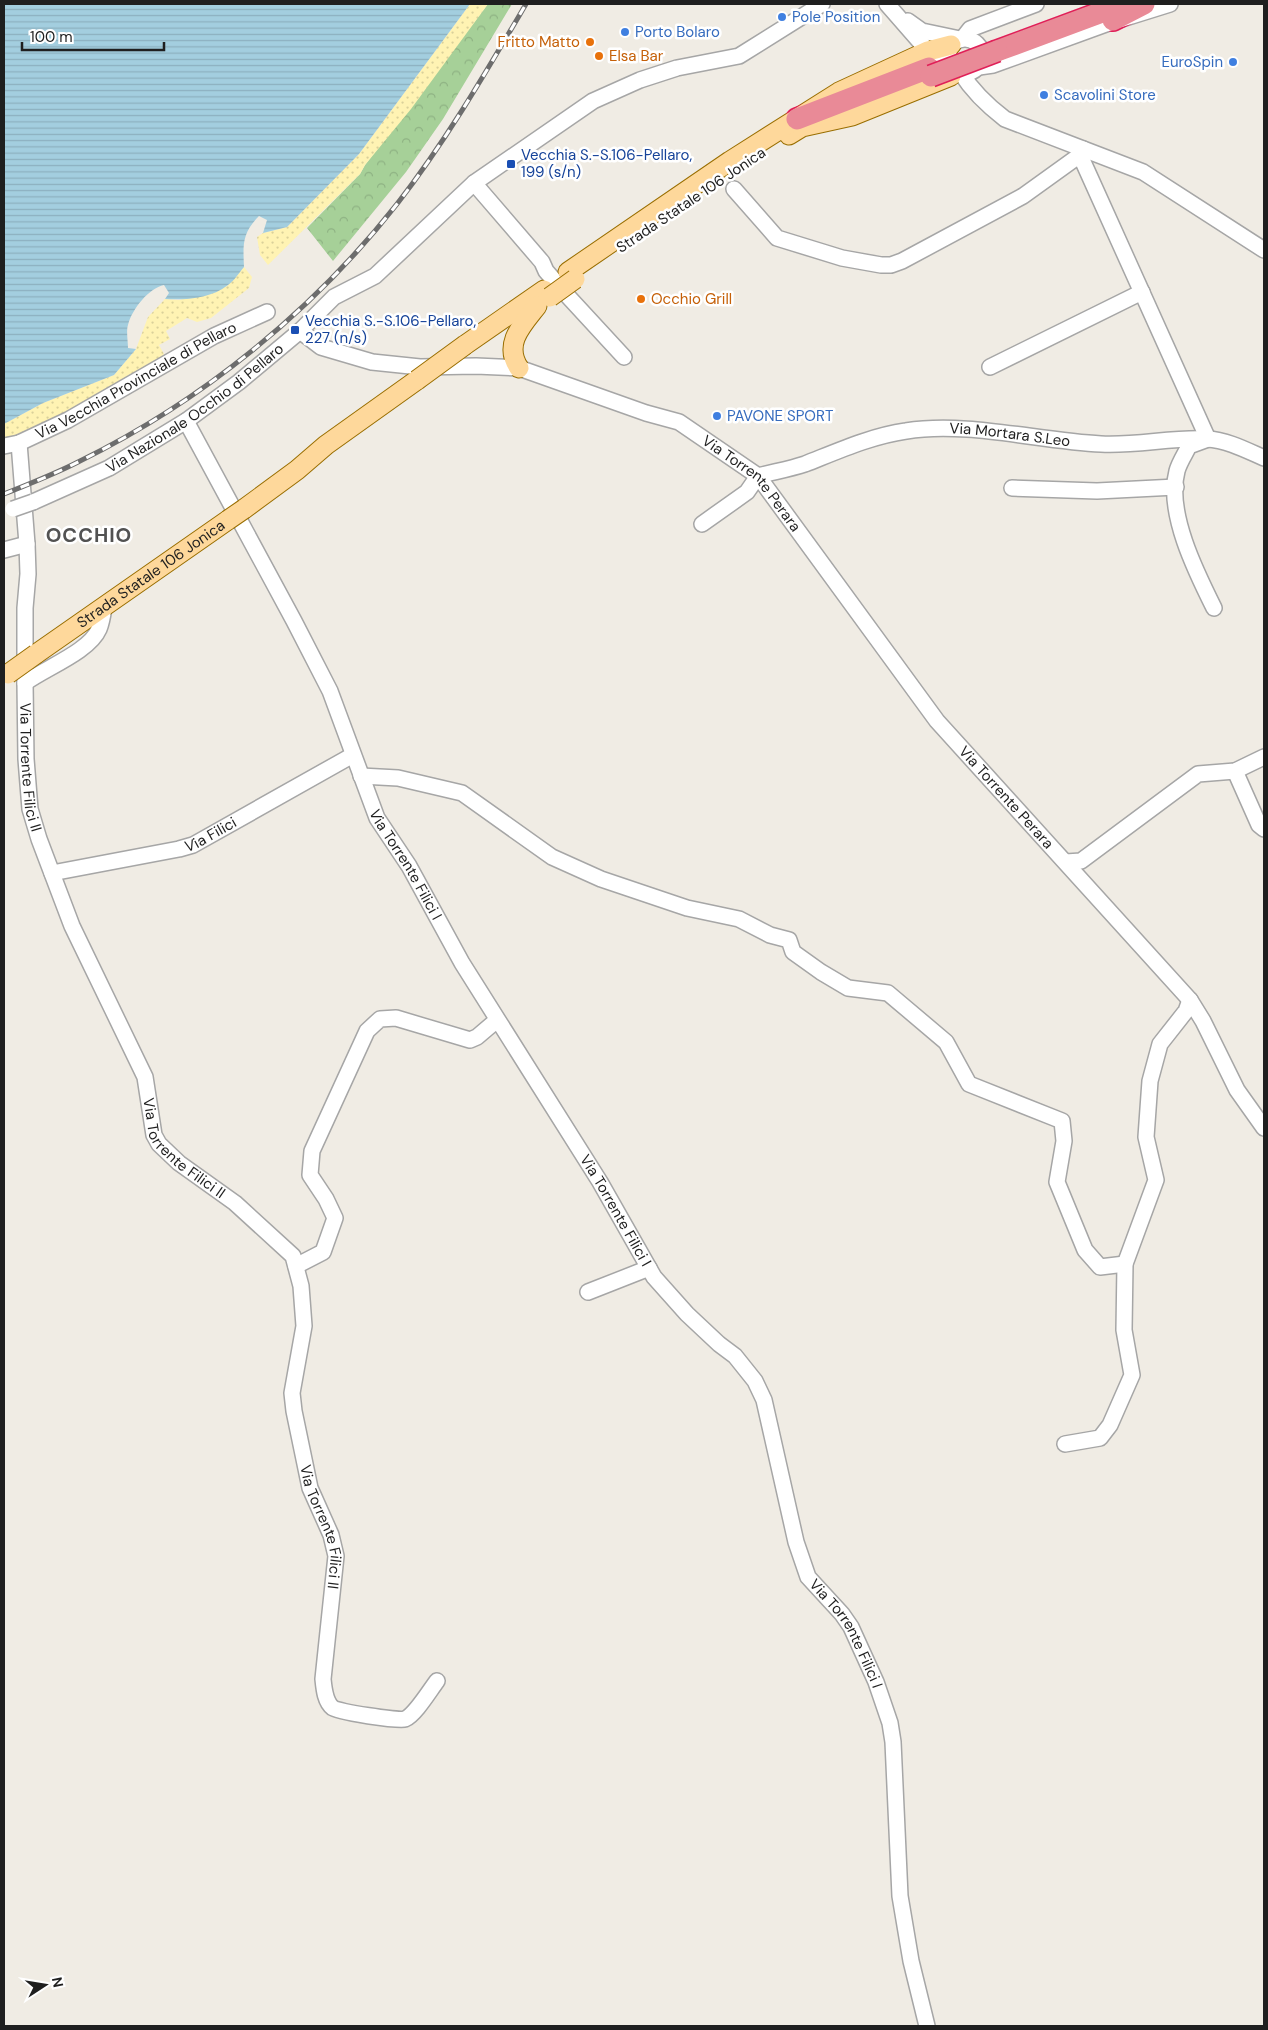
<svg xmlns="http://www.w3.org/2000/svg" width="1268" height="2030" font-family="'DM Sans',sans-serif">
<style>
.forest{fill:url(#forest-crowns)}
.sand{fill:url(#sand-dots)}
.water{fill:url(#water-rules)}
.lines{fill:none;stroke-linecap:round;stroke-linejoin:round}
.minor-casing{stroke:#a6a6a6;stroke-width:18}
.major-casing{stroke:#996e00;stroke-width:21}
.highway-casing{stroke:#e01f58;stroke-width:24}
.minor{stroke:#fff;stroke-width:15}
.major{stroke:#fed89b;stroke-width:19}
.highway{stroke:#e98a97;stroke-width:21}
.rail-casing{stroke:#6d6d6d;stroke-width:5}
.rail{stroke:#fff;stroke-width:3;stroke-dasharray:9;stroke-linecap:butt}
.minor-bridge-casing{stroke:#a6a6a6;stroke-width:18;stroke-linecap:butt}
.major-bridge-casing{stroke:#996e00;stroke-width:21;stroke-linecap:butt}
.highway-bridge-casing{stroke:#e01f58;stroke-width:24;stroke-linecap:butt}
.minor-bridge{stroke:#fff;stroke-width:15}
.major-bridge{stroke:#fed89b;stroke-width:19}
.highway-bridge{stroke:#e98a97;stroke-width:21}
.shop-dot{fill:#3f7fe0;stroke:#fff;stroke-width:2}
.food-dot{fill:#e8710a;stroke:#fff;stroke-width:2}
.transit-dot{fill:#1a4fb4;stroke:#fff;stroke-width:2}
.labels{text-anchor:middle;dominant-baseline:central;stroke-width:5;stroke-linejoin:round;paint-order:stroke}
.shop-label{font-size:15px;fill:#366cbe;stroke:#fff;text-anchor:start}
.food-label{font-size:15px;fill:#c56008;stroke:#fff;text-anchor:start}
.transit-label{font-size:15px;fill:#164399;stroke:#fff;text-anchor:start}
.street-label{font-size:15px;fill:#1f1f1f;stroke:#fff}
.district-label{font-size:20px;font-weight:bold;letter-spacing:1px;fill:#525252;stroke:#fff}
</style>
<defs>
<pattern id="forest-crowns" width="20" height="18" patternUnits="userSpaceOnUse" patternTransform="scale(1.25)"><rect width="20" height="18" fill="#a6d098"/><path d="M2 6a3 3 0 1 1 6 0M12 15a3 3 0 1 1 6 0" fill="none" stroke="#8eb283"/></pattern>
<pattern id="sand-dots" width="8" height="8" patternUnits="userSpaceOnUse" patternTransform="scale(1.25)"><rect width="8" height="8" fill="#fff3b3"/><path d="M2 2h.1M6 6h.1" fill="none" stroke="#dad09a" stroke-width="1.8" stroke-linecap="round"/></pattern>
<pattern id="water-rules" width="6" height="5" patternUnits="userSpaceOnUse" patternTransform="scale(1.25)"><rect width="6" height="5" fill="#a3cedf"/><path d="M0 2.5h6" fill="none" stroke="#8cb0bf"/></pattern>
</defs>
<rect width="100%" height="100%" fill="#f0ece4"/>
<path class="forest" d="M 488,4 L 512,4 L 443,119 L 406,172 L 333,261 L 307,228 L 360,174 L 365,165 Z"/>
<path class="sand" d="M 470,4 L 488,4 L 411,109 L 365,165 L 360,174 L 268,265 L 260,255 L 257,237 L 263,233 L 287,227 L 359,154 Z
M 244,267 L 252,277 L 249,288 L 211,318 L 197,322 L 187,318 L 166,331 L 170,339 L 159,345 L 164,354 L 156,363 L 84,405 L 16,439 L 4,441 L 4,424 L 43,403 L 114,375 L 136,349 L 148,317 L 165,299 L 179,300 L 227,286 Z"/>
<path class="water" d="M 4,4 L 470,4 L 359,154 L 287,227 L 263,233 L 267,220 L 259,216 C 242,233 243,244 244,267 C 239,273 234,281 228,285 C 210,299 186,300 165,299 L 169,293 L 164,285 C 149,288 132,309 128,325 C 126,331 128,341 128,348 L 136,349 L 114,375 L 43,403 L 4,424 Z"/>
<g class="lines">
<defs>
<g id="minor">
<path d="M 887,4 L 928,51 L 937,55"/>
<path d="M 908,21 L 922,31 L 960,39"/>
<path d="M 963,38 L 970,29 L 1036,4"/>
<circle cx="965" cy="56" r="17"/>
<path d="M 979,67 L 993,65 L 1106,24 L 1170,4"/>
<path d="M 961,73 C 973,92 988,106 1005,119 L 1143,172 L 1264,250"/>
<path d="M 1083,149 L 1080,155 L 1208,439 L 1189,446 C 1185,454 1179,463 1177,471 C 1166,512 1196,572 1214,608"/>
<path d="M 474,183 L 542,262 L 546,271 L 553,279"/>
<path d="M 734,189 L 777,238 L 842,258 L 881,265 L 891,265 L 902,261 L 1023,196 L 1080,155"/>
<path d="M 564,292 L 624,357"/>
<path id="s1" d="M 300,331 L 321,347 L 372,362 L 420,367 L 476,366 L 519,368 L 646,413 L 679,422 L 758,476 L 937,721 L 1190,1000 L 1203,1021 L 1237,1090 L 1264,1128"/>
<path d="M 990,367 L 1142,292"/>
<path id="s2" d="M 186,421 L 294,621 L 330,691 L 377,818 L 409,866 L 462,963 L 600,1182 L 654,1277 L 687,1314 L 719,1344 L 735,1356 L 755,1381 L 764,1400 L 796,1542 L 808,1577 L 842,1614 L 851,1627 L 876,1682 L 890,1723 L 893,1742 L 900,1896 L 911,1961 L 927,2026"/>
<path id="s3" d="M 19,443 L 27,544 L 28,574 L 25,608 L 25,683 L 26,759 L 30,809 L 39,839 L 72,926 L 145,1077 L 154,1135 L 159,1144 L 179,1163 L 235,1203 L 293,1256 L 301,1286 L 304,1326 L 292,1393 L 294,1411 L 310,1488 L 331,1535 L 336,1556 L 323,1679 C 324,1689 325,1702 333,1708 C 337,1712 399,1721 405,1719 C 415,1715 430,1690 437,1681"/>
<path id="s4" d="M 4,446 L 19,443 L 68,420 L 214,336 L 267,312"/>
<path d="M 1012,488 L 1097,491 L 1176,487"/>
<path id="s5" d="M 33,502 L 109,468 L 186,421 L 239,382 L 300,331 L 334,297 L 375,276 L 474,183 L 593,101 L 640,80 L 677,68 L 739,56 L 822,4"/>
<path id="s6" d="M 702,524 L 747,492 L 758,476 C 773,472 790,469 805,464 C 838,451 871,436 906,431 C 966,421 1039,441 1101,444 C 1137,446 1172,437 1207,439 C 1227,440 1246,450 1264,458"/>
<path d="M 4,550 L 27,544"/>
<path d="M 25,683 C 45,668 89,652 99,629 C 102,622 103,614 104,607"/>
<path d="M 1235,771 L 1259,825 L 1264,829"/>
<path d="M 361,776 L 398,778 L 462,793 L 552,857 L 601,879 L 687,908 L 739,919 L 770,935 L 789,940 L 793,952 L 821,972 L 848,988 L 888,993 L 946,1042 L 969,1084 L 1062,1121 L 1064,1141 L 1057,1182 L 1085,1250 L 1100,1267 L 1125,1264"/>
<path d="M 1066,862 L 1081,861 L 1198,774 L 1235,771 L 1264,757"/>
<path id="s7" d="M 52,873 L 179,849 L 193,845 L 353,755"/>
<path d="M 296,1266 L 323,1252 L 335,1218 L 326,1199 L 310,1175 L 312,1151 L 367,1031 L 380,1019 L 396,1018 L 470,1040 L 477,1037 L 497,1020"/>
<path d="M 588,1292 L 649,1268"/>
<path d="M 1065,1444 L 1100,1438 L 1110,1425 L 1132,1375 L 1124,1330 L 1125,1264 L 1156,1180 L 1146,1137 L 1150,1081 L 1160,1044 L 1186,1011 L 1190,1000"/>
</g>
<g id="major">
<path d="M 789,135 L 802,127 L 852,116 L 951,76"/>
<path d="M 568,272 L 730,161 L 839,92 L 928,51 L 951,45"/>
<path d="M 465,345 L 544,290"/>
<path d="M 519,368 C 503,344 522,325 537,306"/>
<path d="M 244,509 L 297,470 L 326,445 L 417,380"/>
<path id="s8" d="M 36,654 L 228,520"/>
</g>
<path id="highway" d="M 1113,20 L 1144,4
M 997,51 L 1124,4
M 797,119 L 929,68"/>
</defs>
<use href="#minor" class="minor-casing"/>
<use href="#major" class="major-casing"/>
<use href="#highway" class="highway-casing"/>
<use href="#minor" class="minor"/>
<use href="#major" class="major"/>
<use href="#highway" class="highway"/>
<defs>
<path id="rail" d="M 4,494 C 29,484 55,474 80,461 C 202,401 313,311 397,204 C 446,141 486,72 526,4"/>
</defs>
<use href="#rail" class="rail-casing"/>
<use href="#rail" class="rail"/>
<defs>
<path id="minor-bridge" d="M 13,509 L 33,502"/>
<path id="major-bridge" d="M 550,297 L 575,279
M 417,380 L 465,345
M 228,520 L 244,509
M 8,674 L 36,654"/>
<path id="highway-bridge" d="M 931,76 L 997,51"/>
</defs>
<use href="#minor-bridge" class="minor-bridge-casing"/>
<use href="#major-bridge" class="major-bridge-casing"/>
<use href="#highway-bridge" class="highway-bridge-casing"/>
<use href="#minor-bridge" class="minor-bridge"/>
<use href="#major-bridge" class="major-bridge"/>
<use href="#highway-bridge" class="highway-bridge"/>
</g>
<g class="shop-dot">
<circle cx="782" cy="17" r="5"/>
<circle cx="625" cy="32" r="5"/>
<circle cx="1233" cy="62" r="5"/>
<circle cx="1044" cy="95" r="5"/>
<circle cx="717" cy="416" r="5"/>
</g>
<g class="food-dot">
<circle cx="590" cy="42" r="5"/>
<circle cx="599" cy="56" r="5"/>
<circle cx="641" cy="299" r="5"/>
</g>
<g class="transit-dot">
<rect x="506" y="159" width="10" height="10" rx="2.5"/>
<rect x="290" y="325" width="10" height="10" rx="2.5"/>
</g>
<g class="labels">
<g class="shop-label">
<text x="792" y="17">Pole Position</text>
<text x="635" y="32">Porto Bolaro</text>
<text x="1223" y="62" text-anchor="end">EuroSpin</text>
<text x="1054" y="95">Scavolini Store</text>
<text x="727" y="416">PAVONE SPORT</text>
</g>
<g class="food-label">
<text x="580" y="42" text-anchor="end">Fritto Matto</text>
<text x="609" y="56">Elsa Bar</text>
<text x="651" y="299">Occhio Grill</text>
</g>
<g class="transit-label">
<text x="521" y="155">Vecchia S.-S.106-Pellaro,<tspan x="521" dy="17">199 (s/n)</tspan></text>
<text x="305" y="321">Vecchia S.-S.106-Pellaro,<tspan x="305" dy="17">227 (n/s)</tspan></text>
</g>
<g class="street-label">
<text transform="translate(691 200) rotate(-34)">Strada Statale 106 Jonica</text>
<text stroke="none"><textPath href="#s4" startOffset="148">Via Vecchia Provinciale di Pellaro</textPath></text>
<text stroke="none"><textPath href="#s5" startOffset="188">Via Nazionale Occhio di Pellaro</textPath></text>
<text stroke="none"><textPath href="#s6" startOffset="334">Via Mortara S.Leo</textPath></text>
<text stroke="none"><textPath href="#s1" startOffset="492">Via Torrente Perara</textPath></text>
<text stroke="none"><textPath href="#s8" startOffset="140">Strada Statale 106 Jonica</textPath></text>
<text stroke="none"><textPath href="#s3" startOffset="325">Via Torrente Filici II</textPath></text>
<text stroke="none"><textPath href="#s1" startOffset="898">Via Torrente Perara</textPath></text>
<text stroke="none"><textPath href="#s7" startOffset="164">Via Filici</textPath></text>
<text stroke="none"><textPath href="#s2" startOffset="496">Via Torrente Filici I</textPath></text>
<text stroke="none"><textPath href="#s3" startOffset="745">Via Torrente Filici II</textPath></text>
<text stroke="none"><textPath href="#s2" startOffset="901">Via Torrente Filici I</textPath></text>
<text stroke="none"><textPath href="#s3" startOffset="1180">Via Torrente Filici II</textPath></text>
<text stroke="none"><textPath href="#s2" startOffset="1396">Via Torrente Filici I</textPath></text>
</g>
<g class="district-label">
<text x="89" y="535">OCCHIO</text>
</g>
</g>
<rect width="1268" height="2030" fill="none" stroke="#1f1f1f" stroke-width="10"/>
<g transform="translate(45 1985) rotate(78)" stroke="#ffffff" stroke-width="4" paint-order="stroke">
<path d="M0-4L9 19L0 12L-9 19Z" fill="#1f1f1f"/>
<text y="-8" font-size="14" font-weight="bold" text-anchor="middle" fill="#1f1f1f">N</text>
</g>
<path d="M22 42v8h142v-8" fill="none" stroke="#1f1f1f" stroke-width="2.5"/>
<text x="30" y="42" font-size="15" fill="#1f1f1f" stroke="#ffffff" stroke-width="4" paint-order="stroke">100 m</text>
</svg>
